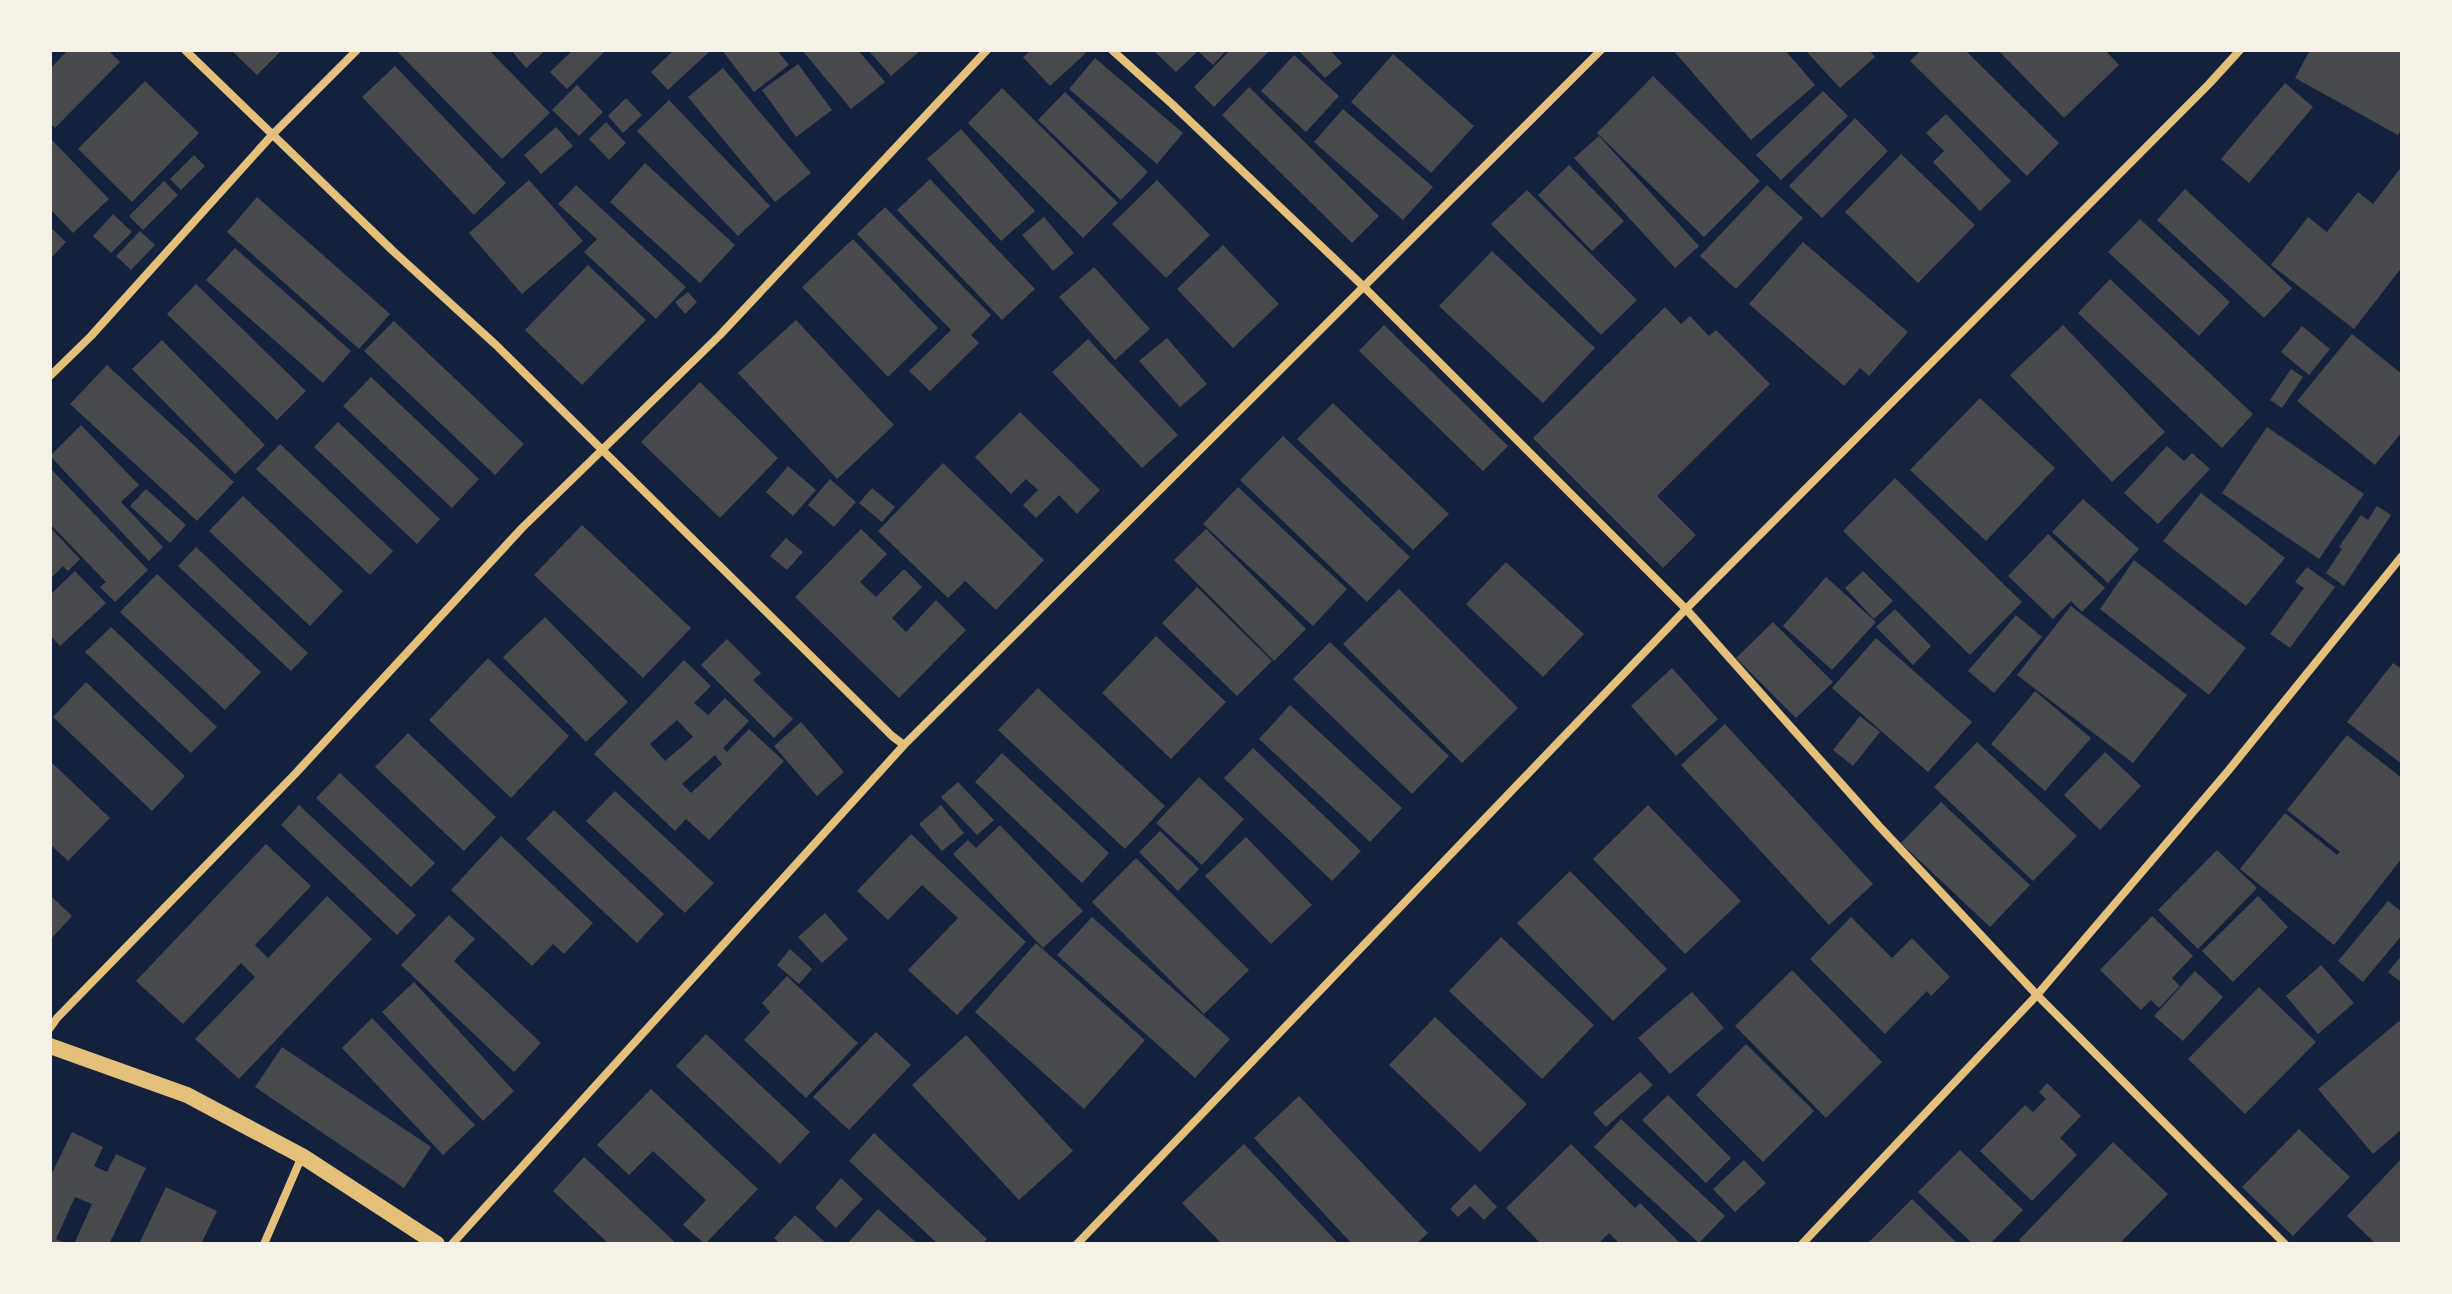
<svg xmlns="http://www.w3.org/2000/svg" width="2452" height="1294" font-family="'PT Sans Narrow',sans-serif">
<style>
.building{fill:#48494c;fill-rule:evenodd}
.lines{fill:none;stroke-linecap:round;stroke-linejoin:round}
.minor{stroke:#e5c07b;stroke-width:8}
.secondary{stroke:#e5c07b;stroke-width:16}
</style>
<rect width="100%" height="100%" fill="#14213d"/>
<path class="building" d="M 68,50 L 108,50 L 120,62 L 55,128 L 50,123 L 50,69 Z
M 231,50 L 282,50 L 257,75 Z
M 396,50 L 489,50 L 550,113 L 502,159 Z
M 511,50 L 546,50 L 526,68 Z
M 573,50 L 606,50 L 567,89 L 550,72 Z
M 674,50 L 711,50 L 668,90 L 651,72 Z
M 722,50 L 777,50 L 789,65 L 754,92 Z
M 802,50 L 858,50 L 885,82 L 851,109 Z
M 868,50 L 921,50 L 891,76 Z
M 1031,50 L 1083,50 L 1086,53 L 1050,86 L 1023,57 Z
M 1153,50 L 1227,50 L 1213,65 L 1198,51 L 1176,72 Z
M 1230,50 L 1270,50 L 1214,107 L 1194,87 Z
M 1302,50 L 1330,50 L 1342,63 L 1325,78 L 1300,52 Z
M 1673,50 L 1785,50 L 1815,85 L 1751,140 Z
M 1805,50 L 1869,50 L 1875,57 L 1840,88 Z
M 1921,50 L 1965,50 L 2059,143 L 2027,176 L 1910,61 Z
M 1998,50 L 2105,50 L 2119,65 L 2064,118 Z
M 2310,50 L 2402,50 L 2402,128 L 2398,135 L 2295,78 Z
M 1393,54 L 1474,126 L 1431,173 L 1351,102 Z
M 1294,55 L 1339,96 L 1306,132 L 1261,91 Z
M 1095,58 L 1183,133 L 1157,164 L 1069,89 Z
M 798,64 L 832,110 L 796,137 L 762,90 Z
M 395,66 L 506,183 L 474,215 L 362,97 Z
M 723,68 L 811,173 L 775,202 L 688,97 Z
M 1653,76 L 1760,181 L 1704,237 L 1597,133 Z
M 145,81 L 199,133 L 132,202 L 78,149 Z
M 2285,83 L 2313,107 L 2249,183 L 2221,159 Z
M 577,85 L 603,112 L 579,136 L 552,110 Z
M 1249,87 L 1379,216 L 1352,243 L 1222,115 Z
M 1002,88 L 1118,203 L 1083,238 L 968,123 Z
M 1823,91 L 1848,116 L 1781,180 L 1756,155 Z
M 1065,92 L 1148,172 L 1121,200 L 1038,120 Z
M 626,98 L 642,115 L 623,133 L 608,116 Z
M 669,100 L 770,206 L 738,236 L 637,131 Z
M 1343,109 L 1433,187 L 1403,220 L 1314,142 Z
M 1946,114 L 2011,181 L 1980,211 L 1933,162 L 1944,151 L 1926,133 Z
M 1855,118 L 1888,151 L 1822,218 L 1789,186 Z
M 606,122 L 626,143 L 609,160 L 589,139 Z
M 556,127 L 573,146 L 541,174 L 524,155 Z
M 961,129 L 1035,211 L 1001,241 L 927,159 Z
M 1599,136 L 1699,246 L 1675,268 L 1574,158 Z
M 50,138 L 109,199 L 73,233 L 50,209 Z
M 1901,154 L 1975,225 L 1918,283 L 1845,212 Z
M 194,155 L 205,166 L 181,190 L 170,179 Z
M 645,163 L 735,245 L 700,283 L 610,202 Z
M 1569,165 L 1624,221 L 1592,251 L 1538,195 Z
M 2402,166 L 2402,267 L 2354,329 L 2271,265 L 2308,217 L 2327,232 L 2358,192 L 2373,204 Z
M 930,179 L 1035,289 L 1002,320 L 897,210 Z
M 529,180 L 583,241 L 522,294 L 469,233 Z
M 1157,180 L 1210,235 L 1166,278 L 1112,224 Z
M 164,181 L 178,195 L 143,230 L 129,216 Z
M 576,185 L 686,287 L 656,319 L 584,252 L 597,239 L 558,204 Z
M 1767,185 L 1803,218 L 1736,289 L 1700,256 Z
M 2185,189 L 2292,288 L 2264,318 L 2157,220 Z
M 1527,190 L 1637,300 L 1601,335 L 1491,224 Z
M 257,197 L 390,314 L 359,349 L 227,232 Z
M 885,207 L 991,315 L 971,335 L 979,343 L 930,391 L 909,371 L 951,330 L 857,234 Z
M 113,214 L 132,232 L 111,253 L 93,236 Z
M 1044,217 L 1074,253 L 1053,271 L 1022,235 Z
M 2140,219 L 2230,302 L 2199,336 L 2108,252 Z
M 50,227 L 66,242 L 50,259 Z
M 140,231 L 155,245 L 131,270 L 116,256 Z
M 853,239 L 938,328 L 888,377 L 802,287 Z
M 1803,242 L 1908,332 L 1869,376 L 1860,368 L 1844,386 L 1749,304 Z
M 1223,245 L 1279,304 L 1233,348 L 1177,289 Z
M 235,248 L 351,351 L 323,383 L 206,280 Z
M 1492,251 L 1595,348 L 1543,403 L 1439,306 Z
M 588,265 L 646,320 L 582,385 L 525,330 Z
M 1094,267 L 1150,329 L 1115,360 L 1059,297 Z
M 2110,279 L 2253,414 L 2222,448 L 2078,313 Z
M 196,284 L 306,391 L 277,420 L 167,314 Z
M 688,292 L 697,302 L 685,314 L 675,302 Z
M 1665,307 L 1681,324 L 1690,316 L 1709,336 L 1716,330 L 1770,384 L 1657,496 L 1696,535 L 1663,568 L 1533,438 Z
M 796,320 L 894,425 L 837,479 L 738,373 Z
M 394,321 L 524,444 L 495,475 L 364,351 Z
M 1384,325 L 1508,446 L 1483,471 L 1359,351 Z
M 2063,325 L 2165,432 L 2112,482 L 2010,375 Z
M 2302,326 L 2330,349 L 2309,375 L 2281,352 Z
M 2352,334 L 2402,374 L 2402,432 L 2375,465 L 2297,401 Z
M 1167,338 L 1207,384 L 1180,407 L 1139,361 Z
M 1088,339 L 1178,435 L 1142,468 L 1052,372 Z
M 162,340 L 265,445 L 235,474 L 132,369 Z
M 107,365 L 234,482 L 197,521 L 70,404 Z
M 2291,369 L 2303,377 L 2282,408 L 2270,400 Z
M 371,377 L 479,479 L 452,508 L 343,406 Z
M 700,382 L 778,458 L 720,518 L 641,442 Z
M 1980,398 L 2055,468 L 1986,541 L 1910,470 Z
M 1333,403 L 1449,514 L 1413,550 L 1297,439 Z
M 1020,412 L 1100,490 L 1077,514 L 1059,495 L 1036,518 L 1023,505 L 1038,490 L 1026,479 L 1011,494 L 975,457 Z
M 338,422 L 440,519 L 417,544 L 314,447 Z
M 81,425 L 139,485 L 121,502 L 163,547 L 149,561 L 50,456 Z
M 2267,427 L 2364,494 L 2319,559 L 2222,493 Z
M 1283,436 L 1410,557 L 1367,602 L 1240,480 Z
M 280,444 L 393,551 L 370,575 L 256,469 Z
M 2167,446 L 2184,461 L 2192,453 L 2210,469 L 2158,524 L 2124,493 Z
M 943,463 L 1044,560 L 996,610 L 965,581 L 948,598 L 878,531 Z
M 788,466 L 816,490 L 793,516 L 766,492 Z
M 50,468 L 148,570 L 115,602 L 100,587 L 106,582 L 50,524 Z
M 1895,478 L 2022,602 L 1970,655 L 1843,531 Z
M 830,479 L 856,502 L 834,527 L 808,505 Z
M 1238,487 L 1347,589 L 1313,626 L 1203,524 Z
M 872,488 L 895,507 L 882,522 L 859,503 Z
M 146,489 L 186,525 L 170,543 L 130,506 Z
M 2201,493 L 2285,558 L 2246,606 L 2163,541 Z
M 243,496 L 343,591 L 310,626 L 209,531 Z
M 2083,499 L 2139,549 L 2108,583 L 2052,532 Z
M 2377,506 L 2391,515 L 2344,586 L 2326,573 L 2342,549 L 2339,547 L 2361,515 L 2368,520 Z
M 582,525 L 691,628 L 643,678 L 534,575 Z
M 50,527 L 80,559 L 68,571 L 63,566 L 50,579 Z
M 861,529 L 887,554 L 860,582 L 876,597 L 904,569 L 922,587 L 892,618 L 906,632 L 936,600 L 966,630 L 899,698 L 795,597 Z
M 1206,529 L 1306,629 L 1274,661 L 1174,560 Z
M 2048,534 L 2105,588 L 2082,612 L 2071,601 L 2053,619 L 2008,576 Z
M 786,538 L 803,552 L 787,570 L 770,556 Z
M 196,547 L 308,653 L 291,671 L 178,566 Z
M 2134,560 L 2246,648 L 2209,695 L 2100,609 Z
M 1506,562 L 1584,634 L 1543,677 L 1466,604 Z
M 2307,567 L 2335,587 L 2290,648 L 2270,634 L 2304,588 L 2295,582 Z
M 75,571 L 106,603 L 60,646 L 50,635 L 50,595 Z
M 1863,571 L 1893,601 L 1874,619 L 1845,588 Z
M 157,574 L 261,672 L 225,710 L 120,612 Z
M 1826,577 L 1876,622 L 1832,670 L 1783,626 Z
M 1197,587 L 1272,661 L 1237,696 L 1162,623 Z
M 1399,589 L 1518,708 L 1462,763 L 1343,644 Z
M 2071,606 L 2187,695 L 2133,763 L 2017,675 Z
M 1895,609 L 1931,646 L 1913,665 L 1876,627 Z
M 2016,615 L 2042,637 L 1994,693 L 1968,671 Z
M 545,617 L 628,702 L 586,742 L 503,657 Z
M 1773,622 L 1833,682 L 1796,718 L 1736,658 Z
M 111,627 L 217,727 L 191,753 L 85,652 Z
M 1156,636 L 1226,702 L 1171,759 L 1102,693 Z
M 1876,638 L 1972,722 L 1928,772 L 1832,688 Z
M 727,639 L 761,673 L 753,680 L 793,719 L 774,738 L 701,665 Z
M 1330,642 L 1449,756 L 1412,794 L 1293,679 Z
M 488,658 L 569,736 L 511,798 L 429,720 Z
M 684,660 L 711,686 L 694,703 L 708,715 L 725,698 L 749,721 L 723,748 L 727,752 L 749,729 L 784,761 L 709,840 L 686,819 L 675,831 L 594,754 ZM 677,720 L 693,737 L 665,761 L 650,744 ZM 715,755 L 722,764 L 691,793 L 682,784 Z
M 2393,663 L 2402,669 L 2402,764 L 2347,722 Z
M 1672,668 L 1718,719 L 1676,756 L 1631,706 Z
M 86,682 L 185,776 L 152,811 L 53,717 Z
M 1038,688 L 1165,806 L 1125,849 L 998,730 Z
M 2035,691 L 2091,738 L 2045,791 L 1991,744 Z
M 1290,705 L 1402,808 L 1370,842 L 1259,739 Z
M 1860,716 L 1880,732 L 1853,766 L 1833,750 Z
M 801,722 L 844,772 L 817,796 L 774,746 Z
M 1725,724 L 1873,884 L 1829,925 L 1681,765 Z
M 408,733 L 496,817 L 464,851 L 375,767 Z
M 2347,735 L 2402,778 L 2402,858 L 2334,945 L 2240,869 L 2285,813 L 2337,855 L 2340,852 L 2287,810 Z
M 1977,742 L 2077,836 L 2033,881 L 1934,787 Z
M 1253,748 L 1361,851 L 1332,881 L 1224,778 Z
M 2105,752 L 2141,786 L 2100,830 L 2064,795 Z
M 1002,753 L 1109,853 L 1082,883 L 975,782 Z
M 50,761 L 110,818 L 68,861 L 50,844 Z
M 340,773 L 435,863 L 411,887 L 316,798 Z
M 1199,777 L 1244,819 L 1202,865 L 1156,823 Z
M 958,782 L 994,820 L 977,835 L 941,797 Z
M 615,791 L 714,883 L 685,913 L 586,821 Z
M 1941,802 L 2030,885 L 1990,927 L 1901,843 Z
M 299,805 L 416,915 L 397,935 L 281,825 Z
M 941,805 L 964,833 L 942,851 L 919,824 Z
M 1648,805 L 1741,901 L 1685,954 L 1593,859 Z
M 554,810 L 664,914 L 637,943 L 526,839 Z
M 1000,825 L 1083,911 L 1043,948 L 953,854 L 968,840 L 976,848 Z
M 1160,831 L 1199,869 L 1178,891 L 1139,852 Z
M 911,834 L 1026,942 L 957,1015 L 908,970 L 958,918 L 922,885 L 888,920 L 857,891 Z
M 501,836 L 593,923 L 564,954 L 553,944 L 532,966 L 451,890 Z
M 1246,837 L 1312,905 L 1271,944 L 1205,876 Z
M 266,844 L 311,886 L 255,945 L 268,958 L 327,896 L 372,939 L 239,1079 L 195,1039 L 255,977 L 241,963 L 183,1024 L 136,981 Z
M 2217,850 L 2257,888 L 2198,949 L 2158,910 Z
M 1136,858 L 1249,970 L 1204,1014 L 1092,902 Z
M 1570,871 L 1667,969 L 1613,1021 L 1517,923 Z
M 50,895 L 72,916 L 50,940 Z
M 2258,896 L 2288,927 L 2233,982 L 2202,951 Z
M 2388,901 L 2402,912 L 2402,935 L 2363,982 L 2338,961 Z
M 825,913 L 848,939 L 822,963 L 798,937 Z
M 449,915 L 475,939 L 454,961 L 541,1043 L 514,1072 L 401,965 Z
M 2152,916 L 2193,956 L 2172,978 L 2180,986 L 2159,1008 L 2151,1000 L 2141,1010 L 2100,970 Z
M 1092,917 L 1230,1039 L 1195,1078 L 1057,955 Z
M 1851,917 L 1892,958 L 1912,938 L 1950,977 L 1931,996 L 1927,991 L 1885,1034 L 1810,959 Z
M 1501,937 L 1594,1025 L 1542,1079 L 1449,991 Z
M 1036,943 L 1145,1040 L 1084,1109 L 975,1012 Z
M 790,949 L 812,969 L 799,984 L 777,965 Z
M 2402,955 L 2402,983 L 2388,972 Z
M 2321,965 L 2354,1003 L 2318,1034 L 2286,996 Z
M 1792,970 L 1882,1062 L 1826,1118 L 1735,1026 Z
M 2195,971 L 2223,997 L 2183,1041 L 2154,1016 Z
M 787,976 L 858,1043 L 806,1098 L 744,1040 L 770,1012 L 762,1003 Z
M 414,982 L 514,1091 L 483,1121 L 382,1012 Z
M 2259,987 L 2316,1042 L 2245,1114 L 2188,1059 Z
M 1692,992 L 1724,1028 L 1670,1074 L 1638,1038 Z
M 1435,1017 L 1527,1104 L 1480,1152 L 1389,1065 Z
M 372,1018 L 475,1125 L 443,1155 L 342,1048 Z
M 2399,1021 L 2402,1025 L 2402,1129 L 2373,1154 L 2318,1089 Z
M 876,1032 L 911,1065 L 849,1130 L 813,1097 Z
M 706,1034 L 810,1132 L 780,1164 L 676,1066 Z
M 966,1035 L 1073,1151 L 1019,1200 L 912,1085 Z
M 1746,1044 L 1814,1111 L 1763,1162 L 1696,1095 Z
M 282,1047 L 431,1147 L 404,1188 L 255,1087 Z
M 1640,1072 L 1653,1085 L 1606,1127 L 1593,1113 Z
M 2047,1083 L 2081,1116 L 2060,1138 L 2077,1155 L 2032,1201 L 1980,1151 L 2025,1105 L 2033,1112 L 2046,1099 L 2039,1092 Z
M 651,1089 L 758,1189 L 705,1244 L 683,1225 L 706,1200 L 653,1151 L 629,1175 L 597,1145 Z
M 1668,1095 L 1731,1158 L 1706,1183 L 1642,1120 Z
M 1299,1096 L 1428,1233 L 1416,1244 L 1352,1244 L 1254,1138 Z
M 1621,1119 L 1725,1216 L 1699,1243 L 1594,1147 Z
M 2299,1129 L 2350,1177 L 2293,1236 L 2242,1187 Z
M 72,1132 L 103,1147 L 94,1166 L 107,1172 L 116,1154 L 146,1168 L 109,1244 L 74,1244 L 92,1204 L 75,1197 L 56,1239 L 67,1244 L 50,1244 L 50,1177 Z
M 874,1133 L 987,1239 L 982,1244 L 938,1244 L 849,1161 Z
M 2113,1142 L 2168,1194 L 2119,1244 L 2024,1244 L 2019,1240 Z
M 1244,1144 L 1339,1244 L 1222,1244 L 1182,1203 Z
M 1571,1144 L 1635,1208 L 1640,1203 L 1679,1242 L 1677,1244 L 1620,1244 L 1609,1233 L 1598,1244 L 1541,1244 L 1506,1208 Z
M 1960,1150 L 2023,1210 L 1990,1244 L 1973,1244 L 1918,1192 Z
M 584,1157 L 677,1244 L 609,1244 L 553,1191 Z
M 2402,1158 L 2402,1244 L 2376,1244 L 2347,1216 Z
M 1744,1160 L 1766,1183 L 1735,1212 L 1713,1189 Z
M 841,1178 L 863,1199 L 836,1228 L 815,1208 Z
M 1475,1184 L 1497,1207 L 1484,1220 L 1470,1206 L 1458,1217 L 1450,1209 Z
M 166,1187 L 217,1211 L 201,1244 L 139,1244 Z
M 1912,1199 L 1958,1244 L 1867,1244 Z
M 878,1209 L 918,1244 L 847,1244 Z
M 795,1215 L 827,1244 L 781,1244 L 774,1238 Z"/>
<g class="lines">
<path class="minor" d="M 185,50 L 393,251 L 496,345 L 892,736 L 904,745
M 1112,50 L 1172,104 L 1364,287 L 1686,609 L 1879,826 L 2037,995 L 2285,1244
M 50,376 L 91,336 L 273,134 L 357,50
M 50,1028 L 57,1018 L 295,774 L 522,528 L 720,335 L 987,50
M 264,1244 L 302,1156
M 452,1244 L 904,745 L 1601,50
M 1077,1244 L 1686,609 L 2209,84 L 2240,50
M 1802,1244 L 2037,995 L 2228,771 L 2402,556"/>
<path class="secondary" d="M 50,1046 L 187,1095 L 302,1156 L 437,1244"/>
</g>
<rect width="2452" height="1294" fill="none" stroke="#f6f1e7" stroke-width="104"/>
</svg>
